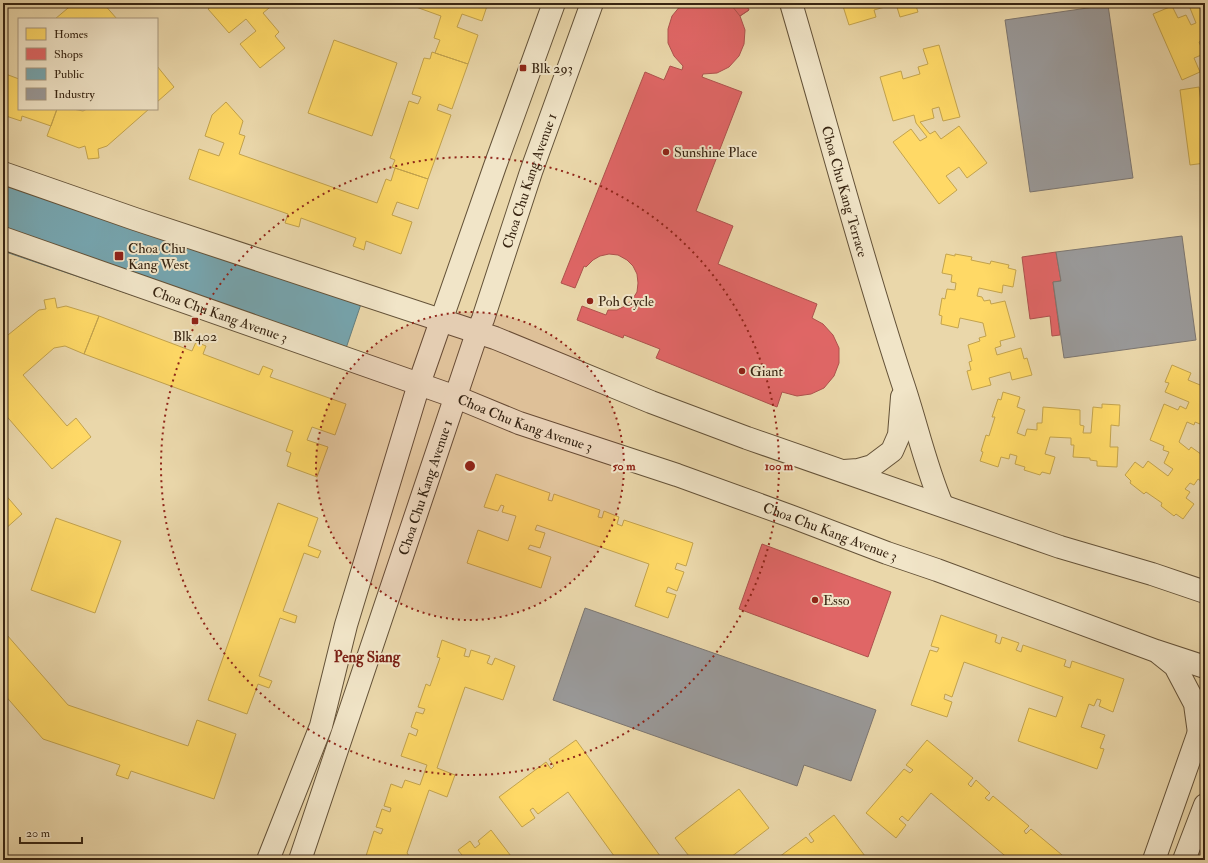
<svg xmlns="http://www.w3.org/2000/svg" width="1208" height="863" font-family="'IM FELL Double Pica',serif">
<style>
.homes{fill:#ffd966;stroke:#c3a34d}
.shops{fill:#e06666;stroke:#ae524d}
.public{fill:#76a5af;stroke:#637f80}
.industry{fill:#999;stroke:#7c7670}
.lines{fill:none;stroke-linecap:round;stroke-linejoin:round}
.minor-casing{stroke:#645238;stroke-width:24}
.minor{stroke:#f1e5c8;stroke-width:22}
.ring{fill:none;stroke:#8f2418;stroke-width:2;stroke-dasharray:2 4}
.poi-dot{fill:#8f2418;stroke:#f1e5c8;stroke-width:1.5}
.labels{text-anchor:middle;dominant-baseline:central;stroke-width:4;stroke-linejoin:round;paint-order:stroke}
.poi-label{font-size:14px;fill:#382512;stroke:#f1e5c8;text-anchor:start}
.street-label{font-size:14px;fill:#382512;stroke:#f1e5c8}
.neighbourhood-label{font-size:15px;font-weight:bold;fill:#7a1f14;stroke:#f1e5c8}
.centre{fill:#8f2418;stroke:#f1e5c8;stroke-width:2}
.ring-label{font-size:12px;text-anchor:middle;font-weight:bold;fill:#8f2418;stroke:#f1e5c8;stroke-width:4;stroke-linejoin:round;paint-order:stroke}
</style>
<rect width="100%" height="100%" fill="#ead7aa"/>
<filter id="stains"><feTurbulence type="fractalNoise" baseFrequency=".005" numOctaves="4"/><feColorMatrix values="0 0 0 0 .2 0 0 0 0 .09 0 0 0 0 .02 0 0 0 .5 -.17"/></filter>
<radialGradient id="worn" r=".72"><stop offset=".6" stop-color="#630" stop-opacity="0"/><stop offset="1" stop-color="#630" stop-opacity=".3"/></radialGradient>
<path class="homes" d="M 74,3 L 103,3 L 117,19 L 55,19 Z
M 215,3 L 275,3 L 263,13 L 279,32 L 275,36 L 285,48 L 260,68 L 240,44 L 256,31 L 246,19 L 229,33 L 208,9 Z
M 405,3 L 488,3 L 482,21 L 462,14 L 457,27 L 478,35 L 468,64 L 435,53 L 440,40 L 434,38 L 441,16 Z
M 842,3 L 915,3 L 918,12 L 900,17 L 896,4 L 874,10 L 876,17 L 849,25 Z
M 1203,3 L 1205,3 L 1205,44 L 1203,40 L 1199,42 L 1204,54 L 1194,58 L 1200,72 L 1182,80 L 1153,14 L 1172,6 L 1178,18 L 1186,15 L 1191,25 L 1196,23 L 1190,8 Z
M 334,40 L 397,63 L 372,136 L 308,113 Z
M 939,45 L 960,117 L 943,121 L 939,107 L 932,109 L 934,118 L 920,122 L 930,134 L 935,131 L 941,139 L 959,126 L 987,163 L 967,178 L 959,167 L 946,176 L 957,190 L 939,204 L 893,142 L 911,129 L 920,141 L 927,137 L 916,123 L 914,115 L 893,121 L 880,77 L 901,71 L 903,79 L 920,74 L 918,67 L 928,64 L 923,49 Z
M 432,52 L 468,64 L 452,109 L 439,104 L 437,110 L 451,115 L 428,179 L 392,167 L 395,160 L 390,158 L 409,101 L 418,104 L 421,97 L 412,94 L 424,58 L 430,59 Z
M 157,66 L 174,87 L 157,102 Z
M 3,73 L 19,79 L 19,109 L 57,109 L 51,126 L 22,116 L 21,121 L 3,115 Z
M 1199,87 L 1201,102 L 1205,101 L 1205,163 L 1190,165 L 1180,90 Z
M 226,102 L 243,121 L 239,134 L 245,136 L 239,154 L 377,203 L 386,179 L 391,181 L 395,168 L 428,179 L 418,209 L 397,202 L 392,215 L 412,222 L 401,254 L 366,241 L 364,250 L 353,246 L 356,238 L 301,218 L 299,227 L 285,223 L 288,214 L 189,179 L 199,149 L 219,156 L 224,143 L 205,136 L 212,115 Z
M 57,109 L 73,109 L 83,111 L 87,109 L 149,109 L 107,146 L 98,149 L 99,158 L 88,159 L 85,146 L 79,148 L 47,136 Z
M 946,254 L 955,256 L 955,254 L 972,257 L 971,260 L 990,264 L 991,261 L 1009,265 L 1008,268 L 1016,270 L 1013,287 L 1003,285 L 1002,293 L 979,288 L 977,296 L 982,297 L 984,301 L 990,300 L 991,304 L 1005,301 L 1015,337 L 1000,341 L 1001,346 L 995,348 L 997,355 L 1021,348 L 1024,359 L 1027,358 L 1032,375 L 1012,380 L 1010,372 L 989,378 L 991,385 L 972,390 L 967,371 L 971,370 L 969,362 L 972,361 L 968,345 L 980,341 L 979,338 L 986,336 L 983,323 L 960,318 L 958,328 L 941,324 L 942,316 L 939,315 L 942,298 L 945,299 L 947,289 L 955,290 L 956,283 L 951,282 L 952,275 L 942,273 Z
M 55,298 L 57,308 L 66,306 L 99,316 L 84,354 L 65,346 L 54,348 L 23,375 L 67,426 L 76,418 L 91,437 L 52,469 L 3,412 L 3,339 L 39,310 L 46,309 L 44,300 Z
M 99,316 L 192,351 L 196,342 L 206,346 L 203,354 L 259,375 L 263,366 L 273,370 L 270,377 L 346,404 L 335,435 L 312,427 L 307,440 L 328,447 L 317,477 L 287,466 L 291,453 L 286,451 L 293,431 L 84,354 Z
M 1203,328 L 1205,328 L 1205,346 L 1202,346 Z
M 1172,365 L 1191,373 L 1188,380 L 1205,387 L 1205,426 L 1195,422 L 1194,425 L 1187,422 L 1179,442 L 1189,450 L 1191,447 L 1205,457 L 1205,484 L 1198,479 L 1194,485 L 1190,483 L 1185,489 L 1190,492 L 1186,498 L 1194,504 L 1183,519 L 1176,514 L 1174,516 L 1161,506 L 1162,503 L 1146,492 L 1144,494 L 1130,483 L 1131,481 L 1125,475 L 1135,462 L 1143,468 L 1148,461 L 1168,476 L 1173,469 L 1164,463 L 1169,452 L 1163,450 L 1164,446 L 1150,440 L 1164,404 L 1178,410 L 1180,406 L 1186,409 L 1189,402 L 1165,392 L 1169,383 L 1165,382 Z
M 1003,392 L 1020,397 L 1017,407 L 1025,410 L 1017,433 L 1025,436 L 1027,429 L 1037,430 L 1037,423 L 1042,423 L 1043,407 L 1080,410 L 1080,425 L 1084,426 L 1083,433 L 1091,433 L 1093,407 L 1102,408 L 1102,404 L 1120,405 L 1119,426 L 1111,425 L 1110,447 L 1118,447 L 1117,467 L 1097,466 L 1097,461 L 1090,460 L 1090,458 L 1073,457 L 1074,445 L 1071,445 L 1071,438 L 1050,437 L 1045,454 L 1055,457 L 1050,474 L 1042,472 L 1040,475 L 1024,470 L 1025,467 L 1015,464 L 1017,456 L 1010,454 L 1009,459 L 1001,457 L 998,467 L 980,461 L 983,452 L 981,451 L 986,435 L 989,436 L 995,417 L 992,417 L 998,399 L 1001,400 Z
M 496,474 L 550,493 L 548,500 L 552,501 L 554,494 L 600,510 L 598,517 L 602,518 L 604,511 L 619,517 L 617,524 L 622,526 L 624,520 L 693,543 L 686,566 L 677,563 L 675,569 L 684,572 L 677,591 L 668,587 L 666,592 L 676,595 L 668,618 L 635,606 L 649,564 L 537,525 L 535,530 L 545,533 L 540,548 L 530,545 L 528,549 L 551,557 L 541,588 L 467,563 L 478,530 L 508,541 L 516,516 L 502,512 L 504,506 L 501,505 L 498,511 L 484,507 Z
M 3,492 L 22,514 L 4,530 L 3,528 Z
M 278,503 L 318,518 L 308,546 L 321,551 L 318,558 L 304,553 L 283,611 L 297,616 L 295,623 L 280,618 L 259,676 L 272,681 L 269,688 L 258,684 L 247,714 L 208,700 Z
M 56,518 L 121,541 L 95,613 L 31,590 Z
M 941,615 L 997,635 L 995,642 L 1000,644 L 1002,637 L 1019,643 L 1016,650 L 1021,652 L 1023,645 L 1066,660 L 1064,666 L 1070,668 L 1072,661 L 1124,679 L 1113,712 L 1099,706 L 1101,700 L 1097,699 L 1094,706 L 1089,704 L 1081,727 L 1105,735 L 1100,748 L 1104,749 L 1097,769 L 1018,741 L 1029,708 L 1056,717 L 1063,697 L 964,662 L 952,697 L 945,694 L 944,699 L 952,702 L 947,717 L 911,705 L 930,650 L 937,652 L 939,648 L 931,646 Z
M 7,635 L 68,705 L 188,746 L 197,720 L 236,734 L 214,799 L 131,771 L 128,779 L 116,775 L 120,765 L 43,739 L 3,693 L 3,638 Z
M 442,640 L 466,649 L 464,656 L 469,657 L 471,650 L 490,656 L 487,663 L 492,665 L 495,658 L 515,666 L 503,700 L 465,687 L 437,768 L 455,775 L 447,797 L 429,790 L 407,853 L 412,860 L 373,860 L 371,858 L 366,856 L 374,831 L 381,834 L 383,829 L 376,827 L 382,809 L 390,812 L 391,808 L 384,806 L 391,784 L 402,788 L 405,780 L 420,785 L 427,765 L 401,756 L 409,733 L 416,736 L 418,730 L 411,727 L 416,712 L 423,714 L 425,709 L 418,707 L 426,684 L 430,686 L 440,658 L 437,657 Z
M 576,740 L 663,860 L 617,860 L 568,792 L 538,814 L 533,808 L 530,810 L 535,818 L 522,827 L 499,797 L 546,762 L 551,769 L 554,766 L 549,759 Z
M 927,740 L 973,778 L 968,784 L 971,787 L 976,780 L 990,793 L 985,798 L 989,801 L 993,796 L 1029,826 L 1024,831 L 1026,834 L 1031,829 L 1068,860 L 1010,860 L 931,793 L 908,821 L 902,816 L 899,819 L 906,825 L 896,838 L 866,813 L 904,769 L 910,773 L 913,770 L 906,765 Z
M 739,789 L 769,828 L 727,860 L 692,860 L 675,838 Z
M 834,815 L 868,860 L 775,860 L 806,837 L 811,843 L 814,841 L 809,834 Z
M 491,830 L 514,860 L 466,860 L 458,850 L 470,841 L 475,848 L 480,844 L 478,841 Z"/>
<path class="shops" d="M 685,3 L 745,3 L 749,10 L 740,16 L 745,30 L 744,44 L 739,56 L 729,67 L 717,73 L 703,74 L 702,77 L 742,92 L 696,211 L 733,226 L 718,264 L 817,304 L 812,318 L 823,324 L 833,335 L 839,348 L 839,363 L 834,376 L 824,388 L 811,394 L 797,396 L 782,392 L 777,407 L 656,358 L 660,349 L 624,335 L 623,338 L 577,320 L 582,306 L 606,315 L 608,310 L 617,310 L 625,306 L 632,300 L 637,292 L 638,283 L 637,274 L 633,266 L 627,260 L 618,255 L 609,254 L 600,256 L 593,260 L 586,267 L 584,266 L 575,288 L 561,283 L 645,72 L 664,80 L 670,66 L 682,70 L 683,66 L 674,56 L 668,43 L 668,29 L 672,16 L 681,5 Z
M 727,3 L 745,3 L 749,10 L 740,16 L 732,6 Z
M 1056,252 L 1061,281 L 1053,282 L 1060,335 L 1052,336 L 1050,316 L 1030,319 L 1022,257 Z
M 762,544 L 891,592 L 868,657 L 739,609 Z"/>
<path class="public" d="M 3,181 L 361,304 L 340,366 L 3,251 Z"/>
<path class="industry" d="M 1108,5 L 1133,178 L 1030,192 L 1005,20 Z
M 1182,236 L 1196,340 L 1064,358 L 1053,282 L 1061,281 L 1056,252 Z
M 585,608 L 876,710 L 851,781 L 804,765 L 797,786 L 553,700 Z"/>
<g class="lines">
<defs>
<g id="minor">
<path id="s1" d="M 791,3 C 828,129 861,256 902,381 C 916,422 925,465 942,505"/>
<path d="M 3,173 L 135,219 L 495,338 L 651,402 L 747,438 L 1060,547 L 1152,574 L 1205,592"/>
<path id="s2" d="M 3,238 L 456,397 L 519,423 L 677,475 L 790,516 L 887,553 L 937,570 L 1156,651 L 1205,667"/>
<path d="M 844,471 L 858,470 L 872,466 L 892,451 L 899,435 L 902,397"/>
<path d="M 1160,654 L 1175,666 L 1195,704 L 1199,733"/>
<path d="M 268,860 L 321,726 L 346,625 L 419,384 L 495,166 L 554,3"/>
<path id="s3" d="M 300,860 L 477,333 L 483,319 L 531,172 L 592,3"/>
<path d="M 1154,860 L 1205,715"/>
<path d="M 1184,860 L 1205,805"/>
</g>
</defs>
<use href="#minor" class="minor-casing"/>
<use href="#minor" class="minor"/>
</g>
<circle cx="470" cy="466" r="154" fill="#8f2418" fill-opacity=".12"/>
<g class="ring">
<circle cx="470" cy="466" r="154"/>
<circle cx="470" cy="466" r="309"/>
</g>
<g class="poi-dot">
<rect x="519" y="64" width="8" height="8" rx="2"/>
<circle cx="666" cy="152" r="4"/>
<rect x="114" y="251" width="10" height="10" rx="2"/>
<circle cx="590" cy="301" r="4"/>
<rect x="191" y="317" width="8" height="8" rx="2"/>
<circle cx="742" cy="371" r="4"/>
<circle cx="815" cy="600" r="4"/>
</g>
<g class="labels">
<g class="poi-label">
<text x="531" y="68">Blk 293</text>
<text x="674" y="152">Sunshine Place</text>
<text x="128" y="248">Choa Chu<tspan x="128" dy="16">Kang West</tspan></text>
<text x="598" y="301">Poh Cycle</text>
<text x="195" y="336" text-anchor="middle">Blk 402</text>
<text x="750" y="371">Giant</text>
<text x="823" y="600">Esso</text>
</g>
<g class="street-label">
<text stroke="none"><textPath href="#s3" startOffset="717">Choa Chu Kang Avenue 1</textPath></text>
<text stroke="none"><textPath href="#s1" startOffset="196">Choa Chu Kang Terrace</textPath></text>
<text stroke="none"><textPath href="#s2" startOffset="230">Choa Chu Kang Avenue 3</textPath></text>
<text stroke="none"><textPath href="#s2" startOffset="554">Choa Chu Kang Avenue 3</textPath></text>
<text stroke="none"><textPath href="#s3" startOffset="393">Choa Chu Kang Avenue 1</textPath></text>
<text stroke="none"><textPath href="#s2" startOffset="878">Choa Chu Kang Avenue 3</textPath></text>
</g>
<g class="neighbourhood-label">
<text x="367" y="657">Peng Siang</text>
</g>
</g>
<circle cx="470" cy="466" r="6" class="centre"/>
<g class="ring-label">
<text x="624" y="470">50 m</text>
<text x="779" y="470">100 m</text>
</g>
<rect width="1208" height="863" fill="none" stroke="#ead7aa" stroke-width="16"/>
<rect x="4" y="4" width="1200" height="855" fill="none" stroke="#382512" stroke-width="2"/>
<rect x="8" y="8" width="1192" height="847" fill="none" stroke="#382512"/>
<rect x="18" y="18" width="140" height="92" fill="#f1e5c8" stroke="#a7987f"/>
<rect x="26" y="28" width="20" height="12" fill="#ffd966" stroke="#a7987f"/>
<text x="54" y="38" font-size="12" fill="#382512">Homes</text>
<rect x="26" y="48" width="20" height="12" fill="#e06666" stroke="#a7987f"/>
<text x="54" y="58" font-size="12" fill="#382512">Shops</text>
<rect x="26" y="68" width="20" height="12" fill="#76a5af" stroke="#a7987f"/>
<text x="54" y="78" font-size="12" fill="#382512">Public</text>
<rect x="26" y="88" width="20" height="12" fill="#999999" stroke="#a7987f"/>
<text x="54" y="98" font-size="12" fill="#382512">Industry</text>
<path d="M20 837v6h62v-6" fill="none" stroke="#382512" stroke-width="2"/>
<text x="26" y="837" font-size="12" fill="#382512" stroke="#f1e5c8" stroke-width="3" paint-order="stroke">20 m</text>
<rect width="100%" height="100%" filter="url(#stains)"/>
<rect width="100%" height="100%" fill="url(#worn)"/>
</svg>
